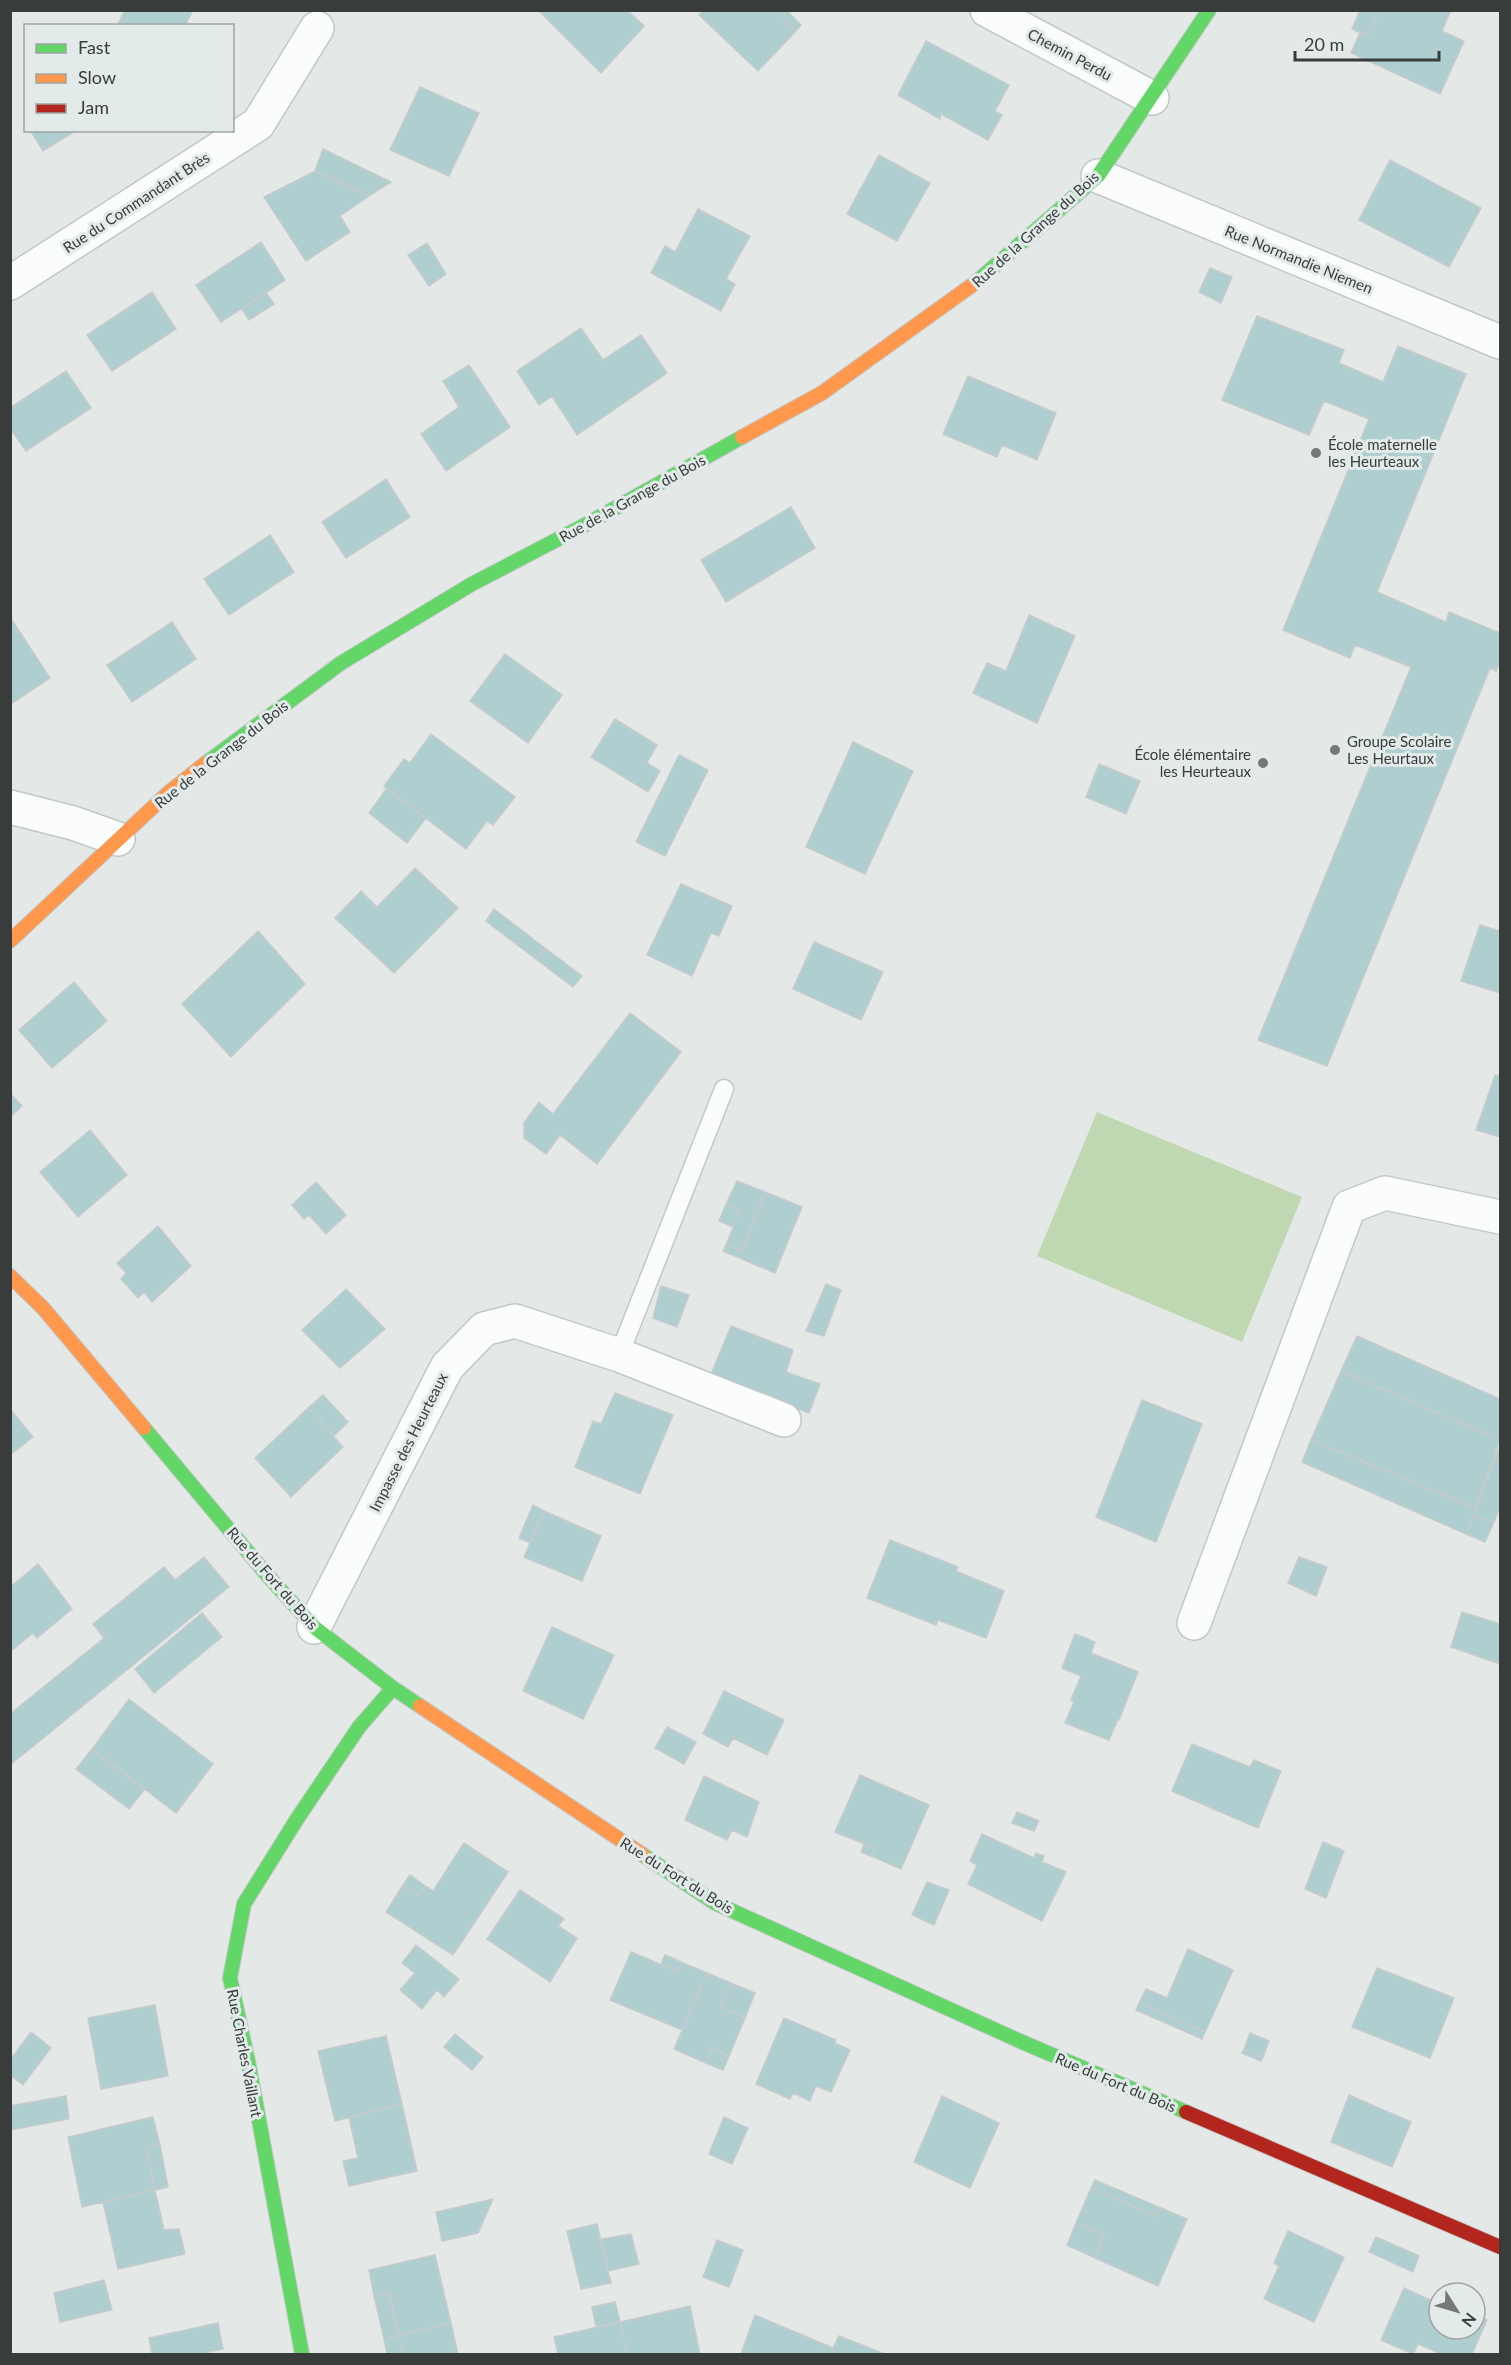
<svg xmlns="http://www.w3.org/2000/svg" width="1511" height="2365" font-family="Lato,sans-serif">
<style>
.green{fill:#c0d8b2}
.building{fill:#afcecf;stroke:#c7cbcb;stroke-width:1.5}
.lines{fill:none;stroke-linecap:round;stroke-linejoin:round}
.lane-casing{stroke:#c3c7c6;stroke-width:21}
.street-casing{stroke:#c3c7c6;stroke-width:36}
.fast-casing{stroke:#c3c7c6;stroke-width:16}
.slow-casing{stroke:#c3c7c6;stroke-width:16}
.jam-casing{stroke:#c3c7c6;stroke-width:16}
.lane{stroke:#fbfcfc;stroke-width:18}
.street{stroke:#fbfcfc;stroke-width:33}
.fast{stroke:#63d668;stroke-width:14}
.slow{stroke:#ff974d;stroke-width:14}
.jam{stroke:#b3261e;stroke-width:14}
.poi-dot{fill:#747978;stroke:#e2ebe9;stroke-width:2}
.labels{text-anchor:middle;dominant-baseline:central;stroke-width:6;stroke-linejoin:round;paint-order:stroke}
.street-label{font-size:15px;fill:#383c3b;stroke:#e2ebe9}
.poi-label{font-size:15px;fill:#383c3b;stroke:#e2ebe9;text-anchor:start}
</style>
<rect width="100%" height="100%" fill="#e4e9e8"/>
<path class="green" d="M 1097,1112 L 1302,1197 L 1242,1342 L 1037,1256 Z"/>
<path class="building" d="M 125,10 L 193,10 L 185,26 L 117,26 Z
M 538,10 L 627,10 L 644,26 L 601,73 Z
M 703,10 L 774,10 L 796,31 L 758,71 L 699,15 Z
M 774,10 L 786,10 L 801,25 L 796,31 Z
M 1360,10 L 1379,10 L 1367,36 L 1352,29 Z
M 1379,10 L 1451,10 L 1442,31 L 1464,41 L 1440,94 L 1351,53 L 1360,33 L 1367,36 Z
M 926,41 L 1009,85 L 995,111 L 1002,115 L 988,140 L 941,114 L 940,119 L 898,95 Z
M 420,87 L 479,113 L 449,176 L 390,150 Z
M 30,130 L 77,130 L 43,151 Z
M 323,149 L 391,182 L 369,196 L 315,171 Z
M 879,155 L 930,183 L 897,241 L 847,214 Z
M 1390,160 L 1481,208 L 1449,267 L 1359,220 Z
M 315,171 L 369,196 L 340,216 L 350,232 L 306,261 L 264,197 Z
M 698,209 L 750,236 L 726,279 L 735,284 L 721,311 L 651,273 L 665,246 L 675,252 Z
M 261,242 L 285,280 L 221,322 L 196,285 Z
M 427,243 L 446,274 L 429,286 L 408,255 Z
M 1210,268 L 1232,277 L 1221,303 L 1199,292 Z
M 152,292 L 176,329 L 112,371 L 87,335 Z
M 266,292 L 274,304 L 249,320 L 242,309 Z
M 1257,316 L 1344,350 L 1339,363 L 1383,382 L 1398,346 L 1466,374 L 1377,592 L 1446,622 L 1449,612 L 1500,633 L 1500,661 L 1496,671 L 1490,668 L 1327,1066 L 1258,1040 L 1411,667 L 1355,645 L 1350,658 L 1283,630 L 1369,419 L 1324,401 L 1309,435 L 1222,400 Z
M 581,328 L 603,360 L 641,335 L 667,373 L 577,435 L 552,396 L 539,405 L 517,371 Z
M 469,365 L 510,427 L 446,471 L 421,434 L 459,407 L 443,381 Z
M 66,371 L 91,408 L 26,451 L 10,428 L 10,408 Z
M 968,376 L 1056,413 L 1037,460 L 1002,445 L 997,457 L 943,434 Z
M 386,479 L 410,517 L 346,558 L 322,522 Z
M 791,507 L 815,548 L 726,602 L 701,560 Z
M 270,535 L 294,572 L 229,615 L 204,579 Z
M 1029,615 L 1075,636 L 1037,723 L 973,693 L 987,663 L 1006,671 Z
M 10,617 L 50,678 L 11,704 L 10,702 Z
M 172,622 L 196,659 L 132,702 L 107,665 Z
M 505,654 L 562,695 L 528,743 L 470,701 Z
M 615,719 L 657,745 L 647,763 L 660,771 L 648,792 L 591,757 Z
M 431,734 L 515,797 L 493,825 L 487,821 L 466,849 L 384,786 L 404,759 L 410,763 Z
M 853,742 L 913,771 L 865,874 L 806,847 Z
M 679,755 L 708,770 L 665,856 L 636,842 Z
M 1099,764 L 1140,781 L 1126,814 L 1086,797 Z
M 387,788 L 426,818 L 407,843 L 369,813 Z
M 415,868 L 458,908 L 394,973 L 335,918 L 361,891 L 377,907 Z
M 681,884 L 732,906 L 719,936 L 711,933 L 692,976 L 647,955 Z
M 494,909 L 545,948 L 536,959 L 486,921 Z
M 1480,925 L 1500,931 L 1500,993 L 1461,981 Z
M 258,931 L 305,984 L 231,1057 L 182,1004 Z
M 814,942 L 883,972 L 861,1020 L 793,989 Z
M 545,948 L 582,976 L 573,987 L 536,959 Z
M 74,982 L 107,1021 L 52,1068 L 19,1030 Z
M 630,1013 L 681,1052 L 597,1164 L 560,1135 L 546,1154 L 524,1138 L 524,1123 L 539,1102 L 553,1114 Z
M 1495,1075 L 1500,1076 L 1500,1137 L 1476,1130 Z
M 10,1093 L 22,1106 L 10,1117 Z
M 90,1130 L 127,1175 L 78,1217 L 40,1172 Z
M 737,1181 L 765,1192 L 742,1251 L 726,1245 L 740,1210 L 726,1204 Z
M 316,1182 L 346,1215 L 326,1234 L 309,1215 L 304,1219 L 292,1205 Z
M 765,1192 L 802,1207 L 775,1273 L 723,1251 L 726,1245 L 742,1251 Z
M 726,1204 L 740,1210 L 733,1227 L 719,1221 Z
M 158,1226 L 191,1266 L 152,1302 L 144,1292 L 138,1298 L 121,1279 L 126,1273 L 117,1263 Z
M 826,1284 L 841,1290 L 824,1336 L 806,1331 Z
M 661,1286 L 689,1295 L 677,1327 L 653,1318 Z
M 346,1289 L 385,1329 L 340,1368 L 302,1330 Z
M 731,1326 L 793,1350 L 786,1372 L 820,1384 L 809,1413 L 711,1374 Z
M 1357,1336 L 1500,1399 L 1500,1440 L 1341,1371 Z
M 1341,1371 L 1500,1440 L 1476,1508 L 1311,1440 Z
M 615,1393 L 673,1415 L 640,1494 L 575,1467 L 593,1421 L 601,1424 Z
M 323,1395 L 348,1422 L 334,1436 L 308,1408 Z
M 1142,1400 L 1202,1424 L 1156,1542 L 1096,1517 Z
M 308,1408 L 343,1447 L 291,1497 L 255,1458 Z
M 10,1409 L 33,1437 L 10,1455 Z
M 1311,1440 L 1476,1508 L 1466,1534 L 1302,1462 Z
M 1498,1450 L 1500,1451 L 1500,1507 L 1494,1522 L 1473,1516 Z
M 533,1505 L 544,1511 L 530,1543 L 519,1538 Z
M 544,1511 L 601,1536 L 582,1581 L 524,1557 Z
M 1473,1516 L 1494,1522 L 1485,1542 L 1466,1534 Z
M 890,1540 L 958,1567 L 956,1571 L 1004,1591 L 986,1638 L 938,1620 L 936,1625 L 867,1598 Z
M 204,1557 L 229,1587 L 10,1765 L 10,1714 L 104,1638 L 93,1624 L 164,1567 L 175,1580 Z
M 1299,1557 L 1327,1567 L 1316,1596 L 1288,1583 Z
M 38,1564 L 72,1609 L 37,1638 L 33,1633 L 10,1652 L 10,1587 Z
M 1462,1612 L 1500,1624 L 1500,1664 L 1451,1647 Z
M 202,1613 L 222,1637 L 154,1693 L 135,1669 Z
M 552,1627 L 614,1655 L 583,1719 L 523,1691 Z
M 1075,1634 L 1095,1642 L 1091,1653 L 1138,1672 L 1119,1720 L 1118,1719 L 1109,1740 L 1065,1723 L 1074,1702 L 1071,1700 L 1081,1676 L 1062,1668 Z
M 724,1691 L 784,1720 L 767,1755 L 733,1738 L 728,1747 L 703,1734 Z
M 129,1699 L 213,1764 L 176,1813 L 92,1749 Z
M 667,1727 L 696,1742 L 684,1764 L 655,1748 Z
M 1192,1744 L 1250,1767 L 1254,1760 L 1281,1771 L 1258,1828 L 1172,1791 Z
M 92,1749 L 145,1789 L 129,1809 L 76,1769 Z
M 860,1775 L 929,1805 L 901,1869 L 871,1856 L 875,1848 L 835,1832 Z
M 704,1776 L 759,1802 L 747,1837 L 732,1830 L 727,1840 L 685,1820 Z
M 1017,1812 L 1039,1821 L 1034,1831 L 1012,1823 Z
M 982,1834 L 1034,1858 L 1036,1853 L 1044,1856 L 1042,1862 L 1066,1872 L 1042,1921 L 968,1884 L 977,1865 L 970,1861 Z
M 1323,1842 L 1344,1851 L 1326,1898 L 1305,1889 Z
M 464,1843 L 508,1872 L 453,1955 L 386,1912 L 403,1885 L 419,1895 L 425,1886 L 433,1891 Z
M 864,1844 L 875,1848 L 871,1856 L 861,1852 Z
M 410,1875 L 425,1886 L 419,1895 L 403,1885 Z
M 927,1882 L 949,1890 L 934,1925 L 912,1915 Z
M 520,1890 L 564,1919 L 558,1926 L 577,1938 L 550,1982 L 487,1939 Z
M 416,1945 L 459,1979 L 444,1997 L 437,1990 L 422,2009 L 400,1990 L 415,1973 L 402,1963 Z
M 1188,1949 L 1233,1970 L 1205,2032 L 1139,2003 L 1146,1989 L 1167,1998 Z
M 631,1952 L 679,1972 L 681,1962 L 707,1973 L 682,2030 L 610,2000 Z
M 665,1955 L 681,1962 L 679,1972 L 661,1964 Z
M 1377,1968 L 1454,1998 L 1430,2058 L 1352,2027 Z
M 707,1973 L 731,1983 L 721,2007 L 745,2018 L 729,2056 L 712,2048 L 706,2063 L 674,2049 Z
M 731,1983 L 755,1993 L 745,2018 L 721,2007 Z
M 1139,2003 L 1205,2032 L 1202,2039 L 1136,2010 Z
M 155,2005 L 168,2076 L 101,2089 L 88,2018 Z
M 784,2018 L 836,2040 L 834,2043 L 850,2050 L 831,2092 L 816,2086 L 810,2101 L 793,2093 L 790,2099 L 756,2084 Z
M 31,2032 L 51,2048 L 23,2085 L 10,2075 L 10,2060 Z
M 1250,2033 L 1269,2041 L 1263,2057 L 1244,2049 Z
M 455,2034 L 483,2057 L 472,2070 L 444,2047 Z
M 386,2036 L 402,2104 L 335,2121 L 318,2051 Z
M 712,2048 L 729,2056 L 723,2070 L 706,2063 Z
M 1244,2049 L 1263,2057 L 1261,2061 L 1242,2053 Z
M 1349,2095 L 1411,2122 L 1392,2167 L 1331,2142 Z
M 66,2096 L 69,2119 L 10,2130 L 10,2106 Z
M 942,2096 L 999,2123 L 970,2188 L 914,2162 Z
M 402,2104 L 417,2171 L 349,2186 L 343,2161 L 358,2158 L 349,2117 Z
M 153,2117 L 160,2145 L 146,2148 L 155,2190 L 82,2207 L 68,2137 Z
M 724,2117 L 748,2128 L 732,2164 L 709,2154 Z
M 160,2145 L 168,2187 L 155,2190 L 146,2148 Z
M 1095,2180 L 1161,2208 L 1156,2216 L 1091,2188 Z
M 1091,2188 L 1156,2216 L 1161,2208 L 1187,2219 L 1158,2286 L 1095,2258 L 1104,2235 L 1076,2223 Z
M 155,2190 L 164,2230 L 179,2229 L 185,2254 L 118,2269 L 103,2202 Z
M 493,2199 L 478,2233 L 442,2241 L 436,2212 Z
M 1076,2223 L 1104,2235 L 1095,2258 L 1067,2245 Z
M 597,2224 L 611,2283 L 581,2289 L 567,2231 Z
M 1288,2231 L 1344,2257 L 1314,2322 L 1264,2299 L 1279,2266 L 1274,2263 Z
M 631,2234 L 639,2264 L 608,2271 L 601,2239 Z
M 1376,2237 L 1419,2256 L 1413,2272 L 1369,2252 Z
M 717,2240 L 743,2250 L 729,2287 L 703,2277 Z
M 435,2255 L 451,2323 L 399,2335 L 389,2293 L 374,2296 L 369,2270 Z
M 104,2280 L 112,2310 L 60,2322 L 54,2293 Z
M 1404,2288 L 1430,2300 L 1429,2303 L 1435,2306 L 1439,2298 L 1439,2329 L 1475,2329 L 1475,2314 L 1487,2320 L 1472,2354 L 1435,2354 L 1437,2352 L 1418,2344 L 1413,2354 L 1381,2340 Z
M 389,2293 L 399,2335 L 384,2339 L 374,2296 Z
M 615,2302 L 620,2322 L 596,2327 L 592,2307 Z
M 690,2306 L 700,2354 L 627,2354 L 620,2322 Z
M 755,2315 L 833,2348 L 830,2354 L 741,2354 Z
M 620,2322 L 627,2354 L 558,2354 L 554,2337 Z
M 218,2323 L 223,2349 L 208,2352 L 208,2354 L 152,2354 L 149,2338 Z
M 451,2323 L 458,2354 L 403,2354 L 399,2335 Z
M 399,2335 L 403,2354 L 387,2354 L 384,2339 Z
M 839,2336 L 885,2354 L 830,2354 Z"/>
<g class="lines">
<defs>
<path id="lane" d="M 619,1355 L 724,1089"/>
<path id="street" d="M 987,10 L 1152,98
M 1098,176 L 1500,342
M 10,283 L 258,124 L 317,28
M 10,807 L 73,823 L 118,839
M 1194,1623 L 1349,1207 L 1385,1193 L 1500,1217
M 314,1627 L 447,1367 L 484,1329 L 515,1321 L 619,1355 L 784,1420"/>
<path id="fast" d="M 975,283 L 1098,176 L 1209,10
M 206,763 L 341,663 L 472,584 L 585,525 L 742,437
M 144,1428 L 268,1576 L 314,1627 L 393,1688 L 420,1706
M 643,1855 L 715,1903 L 1022,2042 L 1186,2112
M 302,2354 L 249,2066 L 230,1978 L 244,1904 L 297,1819 L 359,1727 L 393,1688"/>
<path id="slow" d="M 742,437 L 822,393 L 975,283
M 10,941 L 168,793 L 206,763
M 10,1276 L 43,1308 L 144,1428
M 420,1706 L 643,1855"/>
<path id="jam" d="M 1186,2112 L 1500,2247"/>
</defs>
<use href="#lane" class="lane-casing"/>
<use href="#street" class="street-casing"/>
<use href="#fast" class="fast-casing"/>
<use href="#slow" class="slow-casing"/>
<use href="#jam" class="jam-casing"/>
<use href="#lane" class="lane"/>
<use href="#street" class="street"/>
<use href="#fast" class="fast"/>
<use href="#slow" class="slow"/>
<use href="#jam" class="jam"/>
</g>
<g class="poi-dot">
<circle cx="1316" cy="453" r="6"/>
<circle cx="1335" cy="750" r="6"/>
<circle cx="1263" cy="763" r="6"/>
</g>
<g class="labels">
<g class="street-label">
<text transform="translate(1070 54) rotate(28)">Chemin Perdu</text>
<text transform="translate(136 202) rotate(-33)">Rue du Commandant Brès</text>
<text transform="translate(1035 229) rotate(-42)">Rue de la Grange du Bois</text>
<text transform="translate(1299 259) rotate(22)">Rue Normandie Niemen</text>
<text transform="translate(632 498) rotate(-29)">Rue de la Grange du Bois</text>
<text transform="translate(221 754) rotate(-38)">Rue de la Grange du Bois</text>
<text transform="translate(408 1442) rotate(-63)">Impasse des Heurteaux</text>
<text transform="translate(273 1578) rotate(49)">Rue du Fort du Bois</text>
<text transform="translate(677 1875) rotate(32)">Rue du Fort du Bois</text>
<text transform="translate(245 2053) rotate(79)">Rue Charles Vaillant</text>
<text transform="translate(1116 2082) rotate(23)">Rue du Fort du Bois</text>
</g>
<g class="poi-label">
<text x="1328" y="444">École maternelle<tspan x="1328" dy="17">les Heurteaux</tspan></text>
<text x="1347" y="741">Groupe Scolaire<tspan x="1347" dy="17">Les Heurtaux</tspan></text>
<text x="1251" y="754" text-anchor="end">École élémentaire<tspan x="1251" dy="17">les Heurteaux</tspan></text>
</g>
</g>
<rect width="1511" height="2365" fill="none" stroke="#383c3b" stroke-width="24"/>
<rect x="24" y="24" width="210" height="108" fill="#e2ebe9" stroke="#9ea5a3" stroke-width="1.5"/>
<rect x="36" y="44" width="30" height="9" fill="#63d668" stroke="#9ea5a3" stroke-width="1.5"/>
<text x="78" y="54" font-size="18" fill="#383c3b">Fast</text>
<rect x="36" y="74" width="30" height="9" fill="#ff974d" stroke="#9ea5a3" stroke-width="1.5"/>
<text x="78" y="84" font-size="18" fill="#383c3b">Slow</text>
<rect x="36" y="104" width="30" height="9" fill="#b3261e" stroke="#9ea5a3" stroke-width="1.5"/>
<text x="78" y="114" font-size="18" fill="#383c3b">Jam</text>
<g transform="translate(1457 2311) rotate(127)"><circle r="28" fill="#e2ebe9" stroke="#9ea5a3" stroke-width="1.5"/>
<path d="M0-4.5L10 22L0 15L-10 22Z" fill="#747978"/>
<text y="-9" font-size="16" font-weight="bold" text-anchor="middle" fill="#383c3b">N</text>
</g>
<path d="M1295 51v9h144v-9" fill="none" stroke="#383c3b" stroke-width="3"/>
<text x="1304" y="51" font-size="18" fill="#383c3b" stroke="#e2ebe9" stroke-width="4.5" paint-order="stroke">20 m</text>
</svg>
